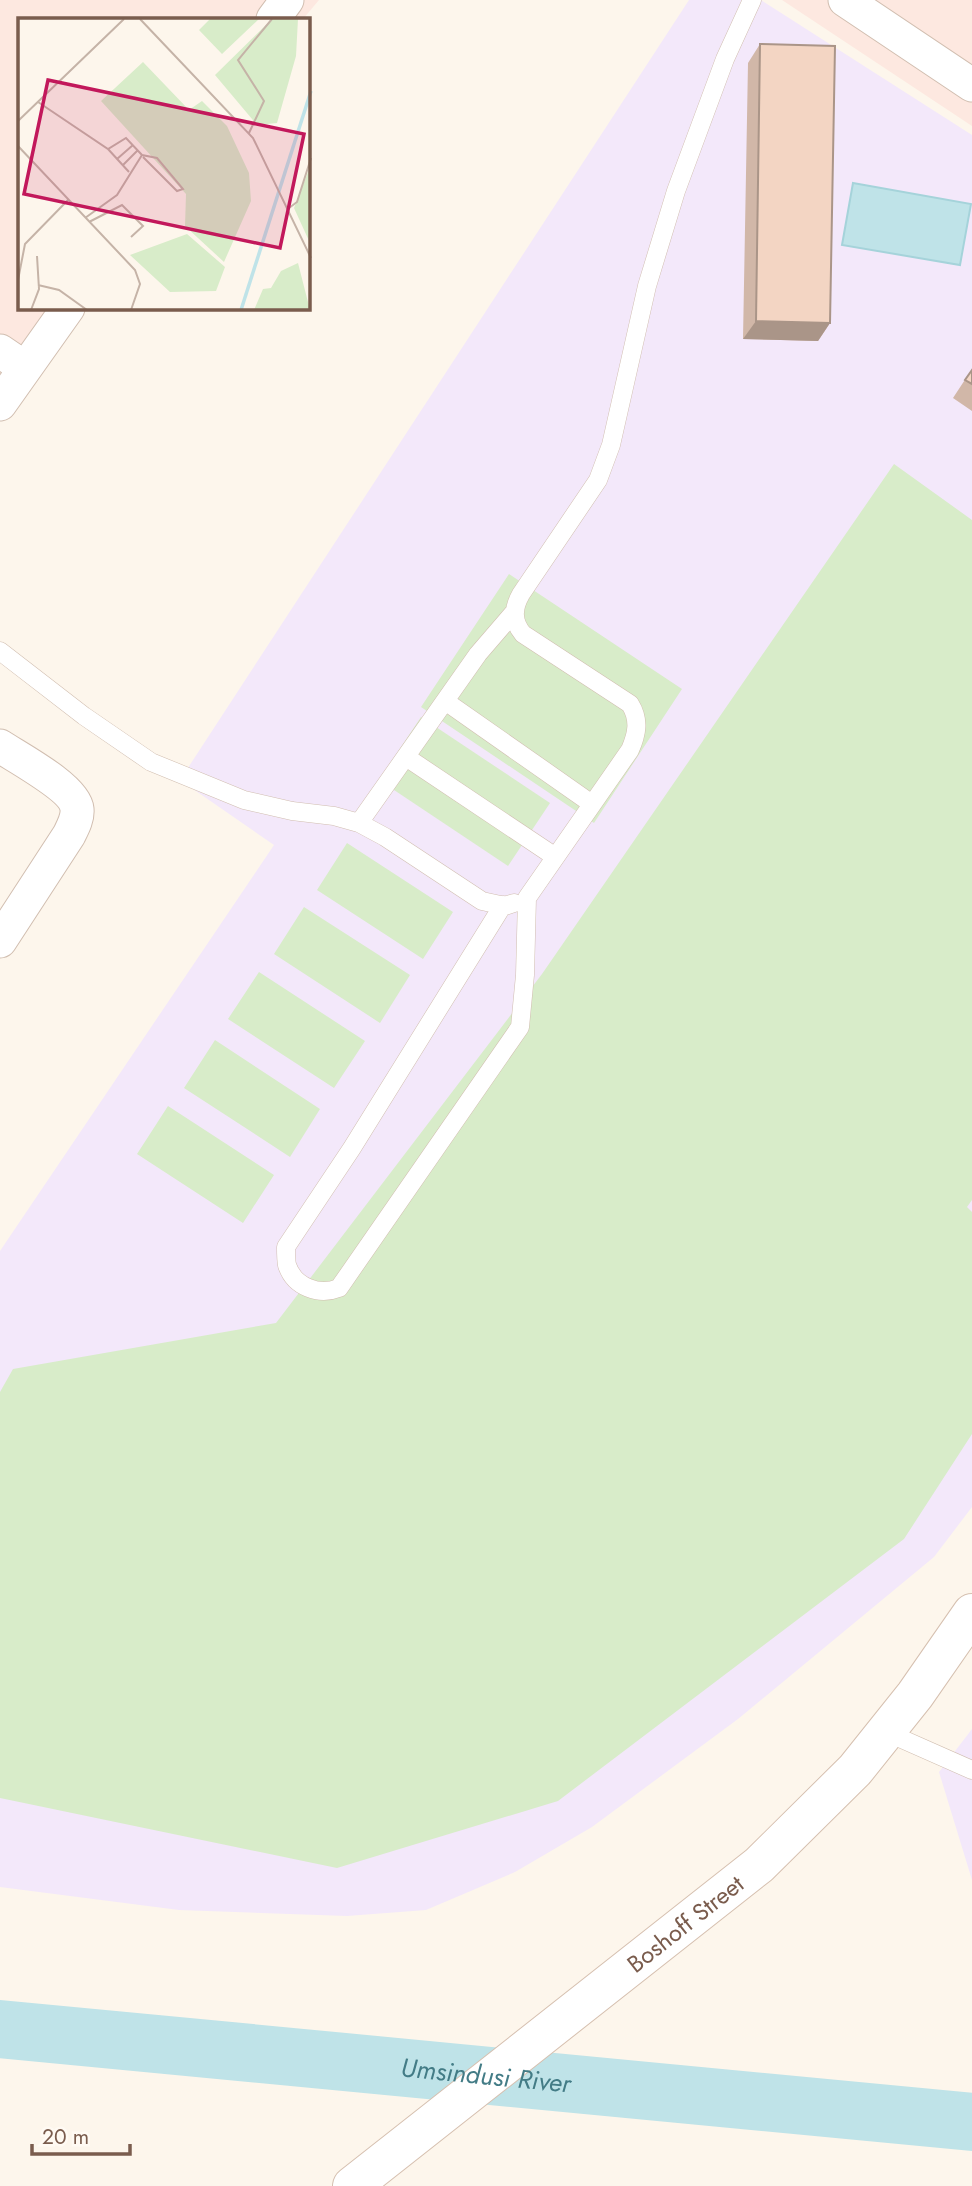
<svg xmlns="http://www.w3.org/2000/svg" width="972" height="2186" font-family="Jost,sans-serif">
<style>
.commercial{fill:#fde8e0}
.education{fill:#f3e8fa}
.green{fill:#d8ecc9}
.water{fill:#bfe3e8;stroke:#a5d3da;stroke-width:2}
.lines{fill:none;stroke-linecap:round;stroke-linejoin:round}
.river{stroke:#bfe3e8;stroke-width:58}
.service-casing{stroke:#d1beb0;stroke-width:19}
.minor-casing{stroke:#d1beb0;stroke-width:35}
.secondary-casing{stroke:#d6c0b0;stroke-width:40}
.service{stroke:#fff;stroke-width:18}
.minor{stroke:#fff;stroke-width:33}
.secondary{stroke:#fff;stroke-width:38}
.wall{fill:#d1b7a8}
.shaded-wall{fill:#aa9588}
.building{fill:#f3d5c3;stroke:#aa9588;stroke-width:2}
.labels{text-anchor:middle;dominant-baseline:central;stroke-width:5;stroke-linejoin:round;paint-order:stroke}
.street-label{font-size:24px;fill:#7a5c4d;stroke:#fffaf3}
.water-label{font-size:26px;font-style:italic;fill:#437c86;stroke:#fffaf3}
.inset-river{fill:none;stroke:#bfe3e8;stroke-width:3.5}
.inset-road{fill:none;stroke:#c5b3a7;stroke-width:2}
.view{fill:#c2185b;fill-opacity:0.15;stroke:#c2185b;stroke-width:3.5}
.inset-edge{fill:none;stroke:#7a5c4d;stroke-width:3.5}
</style>
<rect width="100%" height="100%" fill="#fdf6ec"/>
<path class="commercial" d="M 0,0 L 319,0 L 303,19 L 19,19 L 19,308 L 72,308 L 0,398 Z
M 782,0 L 972,0 L 972,126 Z"/>
<path class="education" d="M 689,0 L 761,0 L 972,135 L 972,1507 L 934,1557 L 738,1719 L 592,1827 L 515,1872 L 426,1910 L 347,1916 L 179,1910 L 0,1887 L 0,1251 L 274,845 L 180,780 Z
M 972,1729 L 972,1880 L 939,1772 Z"/>
<path class="green" d="M 894,464 L 972,520 L 972,1200 L 967,1207 L 972,1212 L 972,1434 L 904,1539 L 558,1801 L 337,1868 L 0,1798 L 0,1392 L 13,1369 L 276,1323 L 542,974 Z
M 509,574 L 682,689 L 594,823 L 421,707 Z
M 421,717 L 550,803 L 508,866 L 379,780 Z
M 347,843 L 453,912 L 423,959 L 317,890 Z
M 304,907 L 410,975 L 380,1023 L 274,954 Z
M 259,972 L 365,1041 L 334,1088 L 228,1019 Z
M 215,1040 L 320,1109 L 290,1157 L 184,1088 Z
M 168,1106 L 274,1175 L 243,1223 L 137,1154 Z"/>
<path class="water" d="M 853,183 L 971,204 L 960,265 L 842,245 Z"/>
<g class="lines">
<path class="river" id="s1" d="M 0,2029 L 972,2122"/>
<defs>
<path id="service" d="M 0,651 L 84,716 L 151,762 L 244,800 L 292,811 L 334,816 L 359,823 L 385,837 L 482,901 L 505,906 L 514,903
M 445,701 L 592,804
M 406,757 L 554,856
M 359,823 L 478,654 L 515,611
M 503,905 L 352,1148 L 286,1247 C 286,1252 286,1260 287,1265 C 294,1287 319,1296 339,1288 L 520,1027 L 525,975 L 527,898 L 630,750 C 637,734 640,720 630,704 L 523,634 C 512,621 513,608 521,594 L 598,480 L 611,445 L 647,286 L 676,191 L 725,59 L 752,0
M 886,1732 L 972,1770"/>
<path id="minor" d="M 845,0 L 972,85
M 273,19 L 287,0
M 0,351 L 25,368
M 0,404 L 68,308
M 0,746 C 18,758 75,788 77,809 C 78,818 73,827 69,835 L 0,941"/>
<g id="secondary">
<path id="s2" d="M 352,2186 L 759,1865 L 855,1770 L 915,1695 L 972,1613"/>
</g>
</defs>
<use href="#service" class="service-casing"/>
<use href="#minor" class="minor-casing"/>
<use href="#secondary" class="secondary-casing"/>
<use href="#service" class="service"/>
<use href="#minor" class="minor"/>
<use href="#secondary" class="secondary"/>
</g>
<path class="wall" d="M 760,44 L 830,323 L 818,341 L 743,339 L 748,63 Z
M 972,369 L 972,411 L 953,398 Z"/>
<path class="shaded-wall" d="M 756,321 L 830,323 L 818,341 L 743,339 Z"/>
<path class="building" d="M 760,44 L 835,46 L 830,323 L 756,321 Z
M 972,370 L 972,384 L 965,380 Z"/>
<g class="labels">
<g class="street-label">
<text stroke="none"><textPath href="#s2" startOffset="424">Boshoff Street</textPath></text>
</g>
<g class="water-label">
<text stroke="none"><textPath href="#s1" startOffset="488">Umsindusi River</textPath></text>
</g>
</g>
<g transform="translate(18 18)">
<rect width="292" height="292" fill="#fdf6ec"/>
<path d="M 192,1 L 241,1 L 204,36 L 181,12 ZM 254,1 L 280,1 L 278,38 L 259,105 L 239,107 L 197,57 ZM 125,44 L 171,92 L 184,83 L 209,108 L 231,155 L 233,183 L 206,244 L 167,208 L 168,176 L 83,83 ZM 292,149 L 292,225 L 276,190 ZM 169,216 L 207,249 L 198,273 L 152,274 L 112,237 ZM 280,245 L 292,292 L 236,292 L 245,271 L 253,270 L 263,253 Z" fill="#d8ecc9"/>
<path class="inset-river" d="M 223,292 L 293,73"/>
<path class="inset-road" d="M 122,1 L 235,120 L 293,240M 20,84 L 90,131 L 108,120 L 124,137 L 139,140 L 165,171 L 159,173 L 125,139M 0,103 L 106,1M 231,115 L 246,83 L 220,42 L 254,1M 0,128 L 117,252 L 122,266 L 113,292M 90,131 L 111,154M 99,141 L 115,127M 105,147 L 120,132M 271,190 L 279,184 L 293,140M 67,200 L 99,177 L 124,137M 71,204 L 104,187 L 125,208 L 113,219M 0,262 L 7,226 L 50,182M 20,267 L 41,272 L 69,292M 13,292 L 21,271 L 19,238"/>
<path class="view" d="M 30,62 L 286,116 L 262,230 L 6,176 Z"/>
<rect width="292" height="292" class="inset-edge"/>
</g>
<path d="M32 2144v10h98v-10" fill="none" stroke="#7a5c4d" stroke-width="3.5"/>
<text x="42" y="2144" font-size="21" fill="#7a5c4d" stroke="#fffaf3" stroke-width="5" paint-order="stroke">20 m</text>
</svg>
